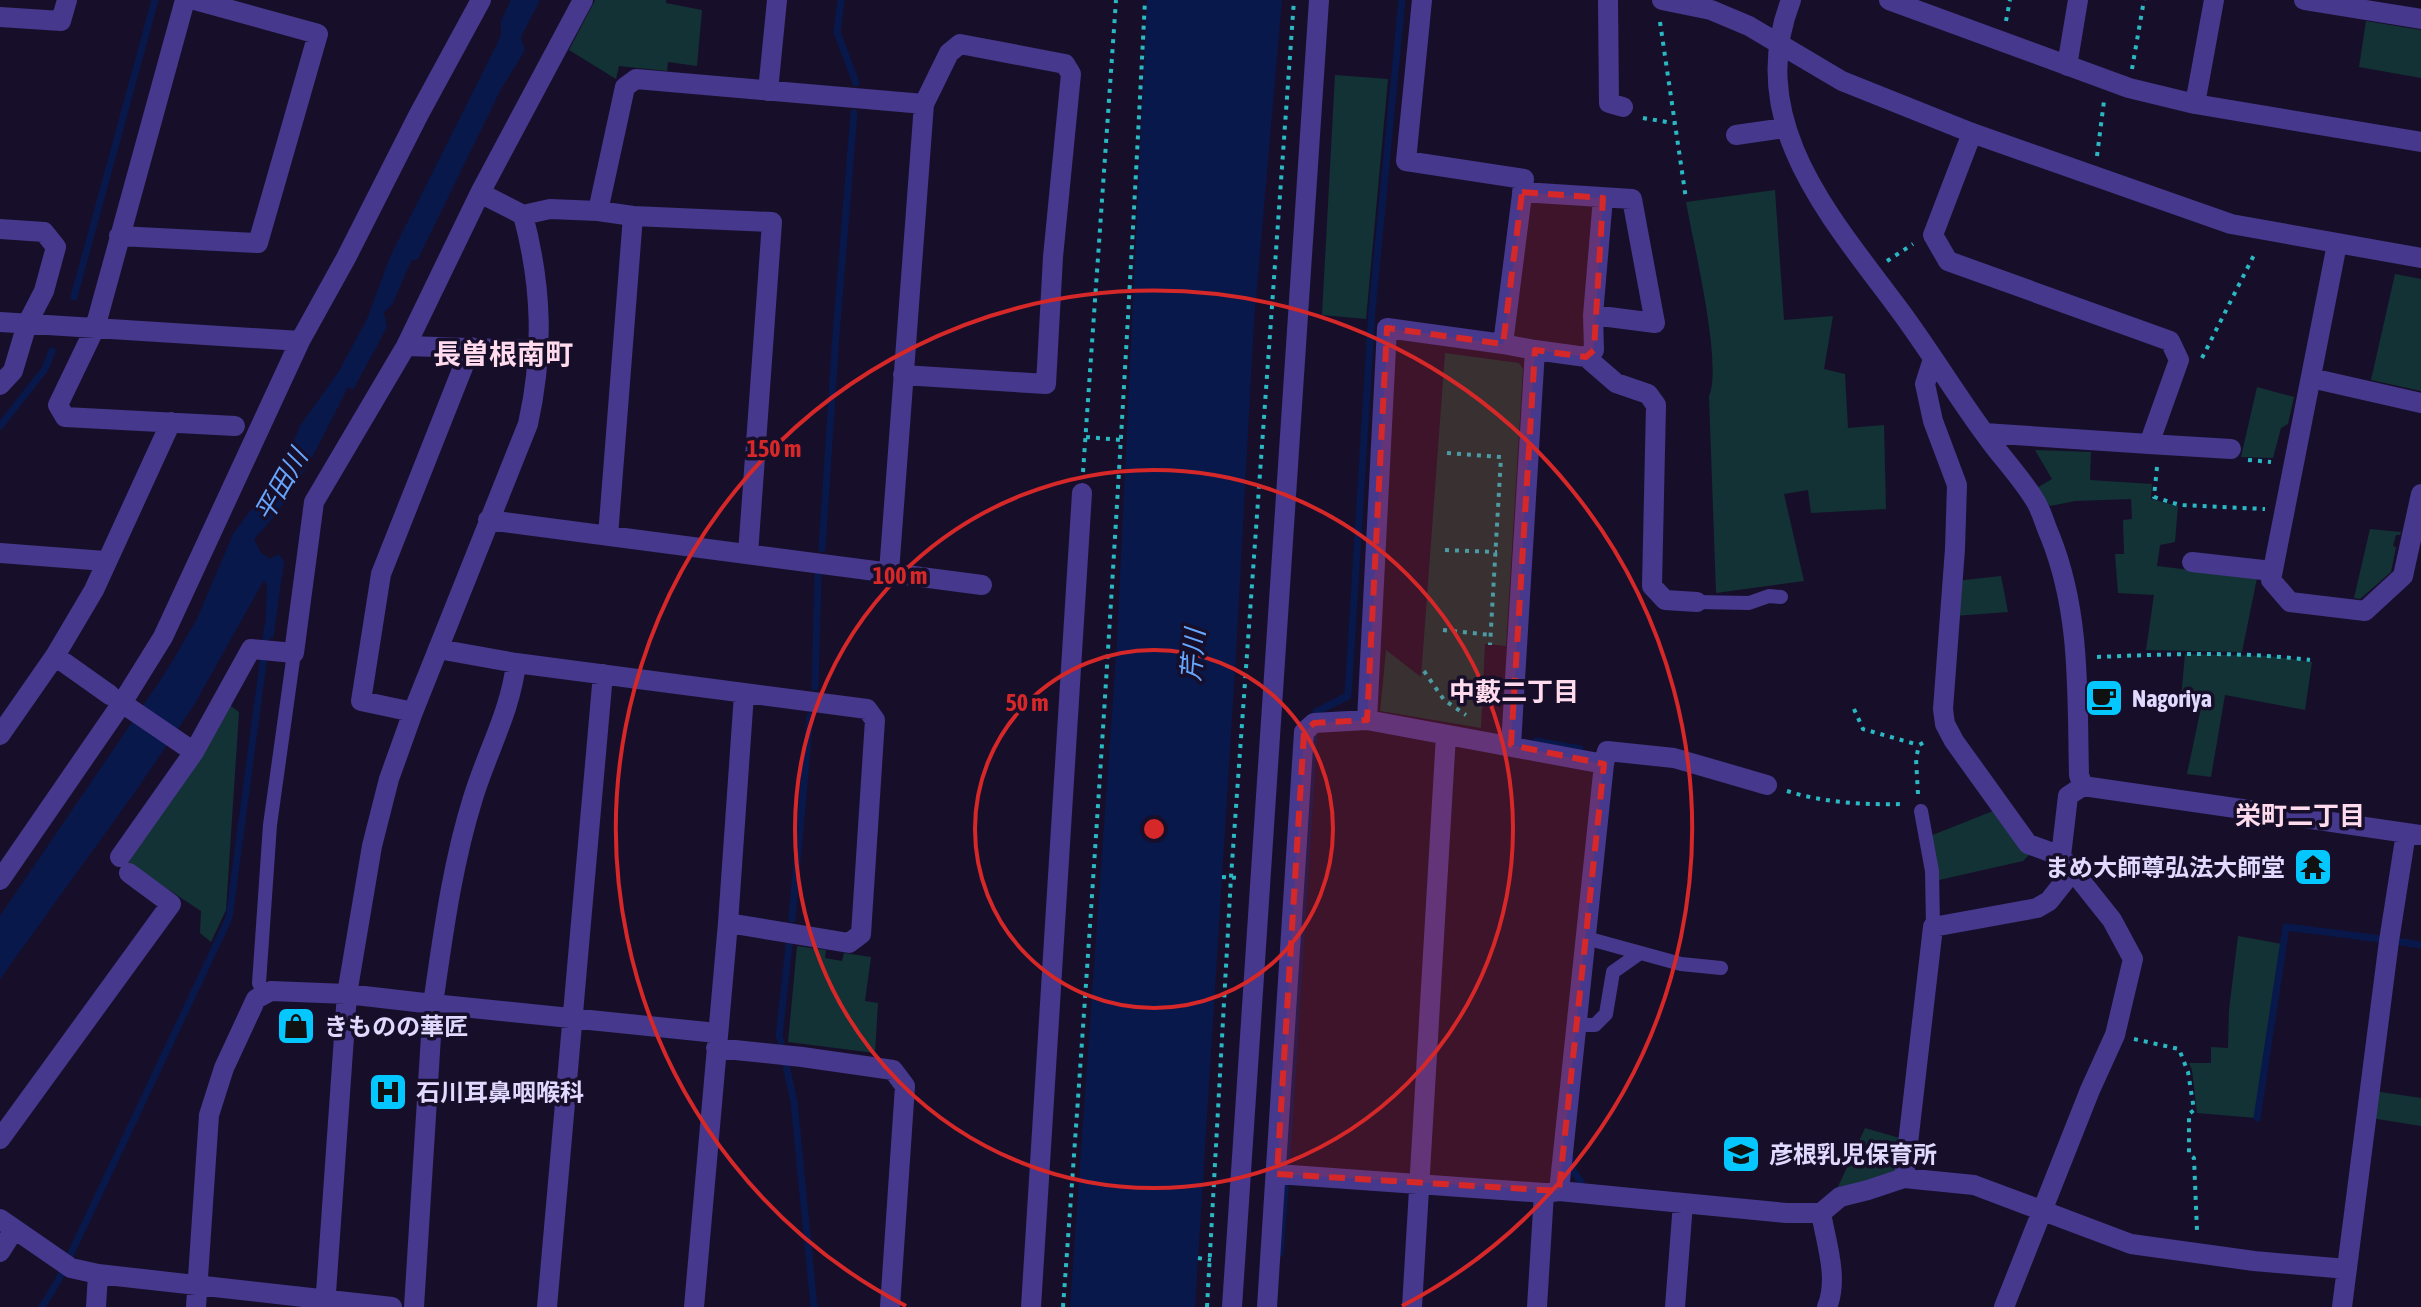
<svg xmlns="http://www.w3.org/2000/svg" width="2421" height="1307" font-family="'Asap Condensed','Noto Sans JP',sans-serif">
<style>
.green{fill:#123235}
.water{fill:#08184b}
.lines{fill:none;stroke-linecap:round;stroke-linejoin:round}
.stream{stroke:#08184b;stroke-width:7}
.path{stroke:#2ab8c2;stroke-width:4;stroke-dasharray:4 6;stroke-linecap:butt}
.service{stroke:#46388c;stroke-width:14}
.minor{stroke:#46388c;stroke-width:20}
.tertiary{stroke:#46388c;stroke-width:20}
.marked{fill:#d62828;fill-opacity:0.2;stroke:#d62828;stroke-width:6;stroke-dasharray:16 10;stroke-linejoin:round}
.ring{fill:none;stroke:#d62828;stroke-width:4}
.labels{text-anchor:middle;dominant-baseline:central;stroke-width:7;stroke-linejoin:round;paint-order:stroke}
.poi-label{font-size:24px;font-weight:bold;fill:#e2d9ff;stroke:#170f2a;text-anchor:start}
.water-label{font-size:26px;font-style:italic;fill:#67a6ff;stroke:#170f2a}
.neighbourhood-label{font-size:26px;font-weight:bold;fill:#ffdbed;stroke:#170f2a}
.quarter-label{font-size:28px;font-weight:bold;fill:#ffdbed;stroke:#170f2a}
.centre{fill:#d62828;stroke:#170f2a;stroke-width:4}
.ring-label{font-size:24px;text-anchor:middle;font-weight:bold;fill:#d62828;stroke:#170f2a;stroke-width:7;stroke-linejoin:round;paint-order:stroke}
</style>
<rect width="100%" height="100%" fill="#170f2a"/>
<path class="green" d="M 595,0 L 666,0 L 666,3 L 702,10 L 697,66 L 668,62 L 667,71 L 619,66 L 616,79 L 569,50 Z
M 2366,21 L 2421,30 L 2421,78 L 2359,67 Z
M 1335,75 L 1388,79 L 1366,319 L 1322,315 Z
M 1775,190 L 1784,320 L 1833,316 L 1824,369 L 1845,374 L 1848,428 L 1884,425 L 1886,509 L 1811,513 L 1808,490 L 1784,494 L 1804,581 L 1716,593 L 1709,396 C 1723,365 1693,242 1686,202 Z
M 2395,274 L 2421,279 L 2421,391 L 2371,380 Z
M 1445,353 L 1519,363 L 1523,369 L 1506,646 L 1485,644 L 1481,728 L 1380,711 L 1386,650 L 1421,677 Z
M 2257,387 L 2294,397 L 2288,424 L 2281,428 L 2273,458 L 2241,457 Z
M 2035,450 L 2091,452 L 2090,480 L 2152,484 L 2151,499 L 2178,506 L 2175,542 L 2160,545 L 2157,566 L 2257,578 L 2242,652 L 2146,650 L 2154,595 L 2118,593 L 2115,554 L 2124,554 L 2123,520 L 2132,519 L 2131,499 L 2075,501 L 2050,506 L 2037,488 L 2052,479 Z
M 2370,529 L 2401,532 L 2400,535 L 2396,535 L 2393,546 L 2396,547 L 2391,572 L 2360,599 L 2354,598 Z
M 2001,576 L 2008,612 L 1954,616 L 1955,581 Z
M 2185,654 L 2269,656 L 2312,662 L 2305,710 L 2225,695 L 2211,777 L 2187,774 L 2202,703 L 2181,698 Z
M 228,704 L 239,712 L 226,910 L 211,942 L 200,933 L 201,911 L 128,863 Z
M 1998,809 L 2030,854 L 2023,861 L 1939,880 L 1930,836 Z
M 2238,936 L 2282,944 L 2256,1118 L 2197,1113 L 2192,1070 L 2189,1063 L 2211,1063 L 2211,1047 L 2228,1048 L 2229,1010 Z
M 797,946 L 826,950 L 825,958 L 842,961 L 844,953 L 871,957 L 865,1001 L 878,1003 L 875,1053 L 788,1042 Z
M 2374,1091 L 2421,1098 L 2421,1126 L 2371,1118 Z
M 1865,1128 L 1903,1139 L 1900,1175 L 1836,1191 Z"/>
<path class="water" d="M 511,0 L 540,0 L 521,37 L 525,50 L 500,91 L 418,259 L 411,261 L 392,305 L 384,312 L 387,327 L 353,390 L 348,387 C 321,440 296,496 254,539 L 261,553 L 270,559 L 279,554 L 284,561 L 273,639 L 265,632 L 267,585 L 264,580 L 194,705 L 135,792 L 0,979 L 0,916 L 166,672 L 197,619 L 233,534 L 283,467 L 300,426 L 339,371 L 367,319 L 390,257 L 501,36 L 501,21 Z
M 1147,0 L 1282,0 L 1254,322 L 1236,654 L 1195,1307 L 1070,1307 L 1117,641 Z"/>
<g class="lines">
<path class="stream" d="M 841,0 L 837,32 L 856,83
M 74,297 L 155,0
M 0,426 L 45,369 L 52,351
M 822,549 L 836,335 L 854,113
M 815,687 L 818,576
M 1316,712 L 1348,696 L 1372,310 L 1402,0
M 1536,741 L 1580,749
M 792,919 L 810,716
M 2395,941 L 2421,945
M 781,1042 L 779,1036 L 789,946
M 786,1065 L 794,1102 L 814,1307
M 2257,1118 L 2286,927 L 2381,939
M 1571,1159 L 1570,1166 L 1581,1182
M 1287,1160 L 1314,736
M 1280,1253 L 1285,1187
M 42,1307 L 58,1281 L 229,918 L 268,626"/>
<path class="path" d="M 2006,21 L 2010,0
M 1660,22 L 1686,199
M 2132,69 L 2144,0
M 1643,118 L 1673,123
M 2097,156 L 2104,101
M 1887,261 L 1913,244
M 2202,358 L 2256,251
M 1086,437 L 1121,440
M 1447,453 L 1501,457 L 1490,645
M 2248,460 L 2271,462
M 2157,467 L 2154,497 L 2180,505 L 2265,509
M 1083,472 L 1116,0
M 1445,550 L 1497,552
M 1443,630 L 1491,635
M 2097,657 C 2169,654 2238,651 2310,660
M 1424,671 L 1444,700 L 1466,715
M 1854,709 L 1863,729 L 1919,745
M 1787,791 C 1824,803 1867,805 1905,804
M 1918,794 L 1916,759 L 1919,745 L 1928,740
M 1222,877 L 1240,878
M 2134,1039 L 2179,1049 L 2188,1072 L 2194,1110 L 2189,1114 L 2189,1154 L 2194,1158 L 2197,1231
M 1198,1258 L 1211,1260
M 1063,1307 C 1095,872 1123,436 1145,0
M 1207,1307 L 1231,877 L 1294,0"/>
<path class="service" d="M 1697,602 L 1749,603 L 1769,596 L 1781,597
M 1921,811 L 1932,871 L 1933,927
M 1586,938 L 1681,964 L 1721,968
M 264,995 L 259,983 L 270,825 L 294,653
M 1576,1025 L 1595,1025 L 1606,1014 L 1613,972 L 1640,953"/>
<path class="minor" d="M 185,0 L 95,328 L 58,405 L 65,417 L 235,426
M 1422,0 L 1406,161 L 1524,179 L 1503,344 L 1535,350 L 1511,745
M 1608,0 L 1609,103 L 1623,107
M 1791,0 C 1744,120 1828,214 1895,304 C 1927,346 1954,392 1985,434 C 2001,457 2022,478 2036,502 C 2042,512 2045,525 2050,536 C 2081,613 2077,693 2079,775 L 2083,786
M 1889,0 L 2129,88 L 2195,104 L 2421,142
M 2304,0 L 2421,19
M 0,17 L 61,21 L 67,0
M 2067,66 L 2078,0
M 768,91 L 777,0
M 2195,104 L 2214,0
M 1972,133 L 1933,235 L 1948,261 L 2170,341 L 2179,360 L 2149,444 L 2231,449
M 1736,135 L 1785,128
M 1522,192 L 1632,199 L 1655,323 L 1593,315
M 480,193 L 523,215 L 550,209 L 598,211
M 0,229 L 44,232 L 56,247 L 44,291 L 27,324 L 13,371 L 0,385
M 119,236 L 258,243 L 318,34 L 195,0
M 2337,244 L 2271,580 L 2290,602 L 2365,611 L 2403,576 L 2421,494
M 0,322 L 300,341
M 406,346 L 538,350
M 1535,350 L 1586,357 L 1616,383 L 1648,394 L 1656,405 L 1652,586 L 1665,600 L 1697,602
M 1586,357 L 1594,350 L 1593,315 L 1603,198
M 1933,359 L 1925,384 L 1933,421 L 1957,485 L 1955,549 L 1943,709 L 1945,724 L 1954,741 L 2028,844 L 2061,856
M 903,375 L 1046,384 L 1053,257 L 1071,74 L 1065,64 L 960,44 L 949,53 L 924,104
M 2311,378 L 2421,403
M 1984,433 L 2149,444
M 488,520 L 982,585
M 608,536 L 633,216
M 0,553 L 105,561
M 748,554 L 772,222 L 633,216 L 598,211 L 625,87 L 636,79 L 924,104 L 889,572
M 2192,562 L 2272,571
M 438,649 L 516,663 L 867,709 L 875,720 L 861,934 L 849,943 L 728,923
M 55,656 L 110,695
M 516,663 C 511,710 487,752 473,798 C 452,865 443,935 433,1004 L 717,1033
M 122,703 L 163,637 L 300,341 L 346,258 L 419,114 L 481,0
M 413,712 L 361,701 L 381,574 L 471,347
M 1367,720 L 1387,328 L 1503,344
M 0,735 L 55,656 L 94,590 L 171,422
M 1604,764 L 1607,751 L 1674,758 L 1767,785
M 120,857 L 194,752 L 251,649 L 294,653 L 314,502 L 406,346 L 480,193 L 583,0
M 0,880 L 122,703 L 194,752
M 716,1048 L 802,1057 L 893,1070 L 905,1086 L 890,1307
M 0,1139 L 171,904 L 129,873
M 1277,1174 L 1544,1193 L 1559,1191 L 1786,1213 L 1821,1213 L 1840,1197 L 1868,1190 L 1904,1178 L 1974,1185 L 2131,1244 L 2254,1261 L 2347,1269
M 1904,1178 L 1933,927 L 2037,908 L 2049,901 L 2072,872
M 1821,1213 C 1826,1242 1839,1279 1827,1307
M 0,1219 L 71,1268 L 98,1274
M 0,1252 L 14,1230
M 96,1307 L 98,1274 L 392,1307
M 196,1307 L 209,1115 L 224,1068 L 256,999 L 271,991 L 347,994 L 433,1004 L 414,1307
M 325,1307 L 347,994 L 372,846 L 389,779 L 413,712 L 528,424 C 544,352 542,286 523,215
M 547,1307 L 603,674
M 694,1307 L 728,923 L 744,694
M 1031,1307 L 1082,493
M 1232,1307 L 1319,0
M 1267,1307 L 1304,732 L 1314,723 L 1367,720 L 1604,764 L 1559,1191
M 1412,1307 L 1446,735
M 1537,1307 L 1544,1193
M 1675,1307 L 1683,1203
M 2004,1307 L 2090,1090 L 2115,1035 L 2133,959 L 2112,920 L 2061,856 L 2068,796 L 2083,786 L 2421,835
M 2342,1307 L 2389,941 L 2406,833"/>
<path class="tertiary" d="M 1662,0 L 1711,10 L 1749,26 L 1842,81 L 1972,133 L 2231,224 L 2421,258"/>
</g>
<path class="marked" d="M 1522,192 L 1603,198 L 1594,350 L 1586,357 L 1535,350 L 1511,745 L 1604,764 L 1559,1191 L 1277,1174 L 1304,732 L 1314,723 L 1367,720 L 1387,328 L 1503,344 Z"/>
<g class="ring">
<circle cx="1154" cy="829" r="179"/>
<circle cx="1154" cy="829" r="359"/>
<path d="M906 1306A538 538 0 1 1 1402 1306"/>
</g>
<defs>
<symbol id="cafe-square" viewBox="-11 -11 22 22"><rect x="-9" y="-9" width="18" height="18" rx="4" fill="#05c7ff" stroke="#170f2a"/><path d="M-5.5-4.5H6V0H3Q3 3.5 0 3.5H-2.5Q-5.5 3.5-5.5 0ZM3-3.2v2h1.7v-2ZM-6 4.5H4V6H-6Z" fill="#111"/></symbol>
<symbol id="temple-square" viewBox="-11 -11 22 22"><rect x="-9" y="-9" width="18" height="18" rx="4" fill="#05c7ff" stroke="#170f2a"/><path d="M0-6L5-2H3V0L6.5 2.5H4V6H1.5V3h-3V6H-4V2.5H-6.5L-3 0V-2H-5Z" fill="#111"/></symbol>
<symbol id="shop-square" viewBox="-11 -11 22 22"><rect x="-9" y="-9" width="18" height="18" rx="4" fill="#05c7ff" stroke="#170f2a"/><path d="M-5-2.5h2.3a2.7 3.5 0 0 1 5.4 0H5L5.5 6h-11ZM-1.5-2.5h3a1.5 2.3 0 0 0-3 0Z" fill="#111"/></symbol>
<symbol id="hospital-square" viewBox="-11 -11 22 22"><rect x="-9" y="-9" width="18" height="18" rx="4" fill="#05c7ff" stroke="#170f2a"/><path d="M-5-5h3v3.5h4V-5h3V5h-3V1.5h-4V5h-3Z" fill="#111"/></symbol>
<symbol id="school-square" viewBox="-11 -11 22 22"><rect x="-9" y="-9" width="18" height="18" rx="4" fill="#05c7ff" stroke="#170f2a"/><path d="M0-5L7-2L0 1L-7-2ZM-4 1L0 2.5L4 1V4Q0 6-4 4Z" fill="#111"/></symbol>
</defs>
<g fill-rule="evenodd">
<use href="#cafe-square" x="2082" y="676" width="44" height="44"/>
<use href="#temple-square" x="2291" y="845" width="44" height="44"/>
<use href="#shop-square" x="274" y="1004" width="44" height="44"/>
<use href="#hospital-square" x="366" y="1070" width="44" height="44"/>
<use href="#school-square" x="1719" y="1132" width="44" height="44"/>
</g>
<g class="labels">
<g class="poi-label">
<text x="2132" y="698">Nagoriya</text>
<text x="2285" y="867" text-anchor="end">まめ大師尊弘法大師堂</text>
<text x="324" y="1026">きものの華匠</text>
<text x="416" y="1092">石川耳鼻咽喉科</text>
<text x="1769" y="1154">彦根乳児保育所</text>
</g>
<g class="water-label">
<text transform="translate(281 485) rotate(-60)">平田川</text>
<text transform="translate(1193 655) rotate(-85)">芹川</text>
</g>
<g class="neighbourhood-label">
<text x="1514" y="692">中藪二丁目</text>
<text x="2300" y="816">栄町二丁目</text>
</g>
<g class="quarter-label">
<text x="503" y="354">長曽根南町</text>
</g>
</g>
<circle cx="1154" cy="829" r="12" class="centre"/>
<g class="ring-label">
<text x="774" y="457">150 m</text>
<text x="900" y="584">100 m</text>
<text x="1027" y="711">50 m</text>
</g>
</svg>
